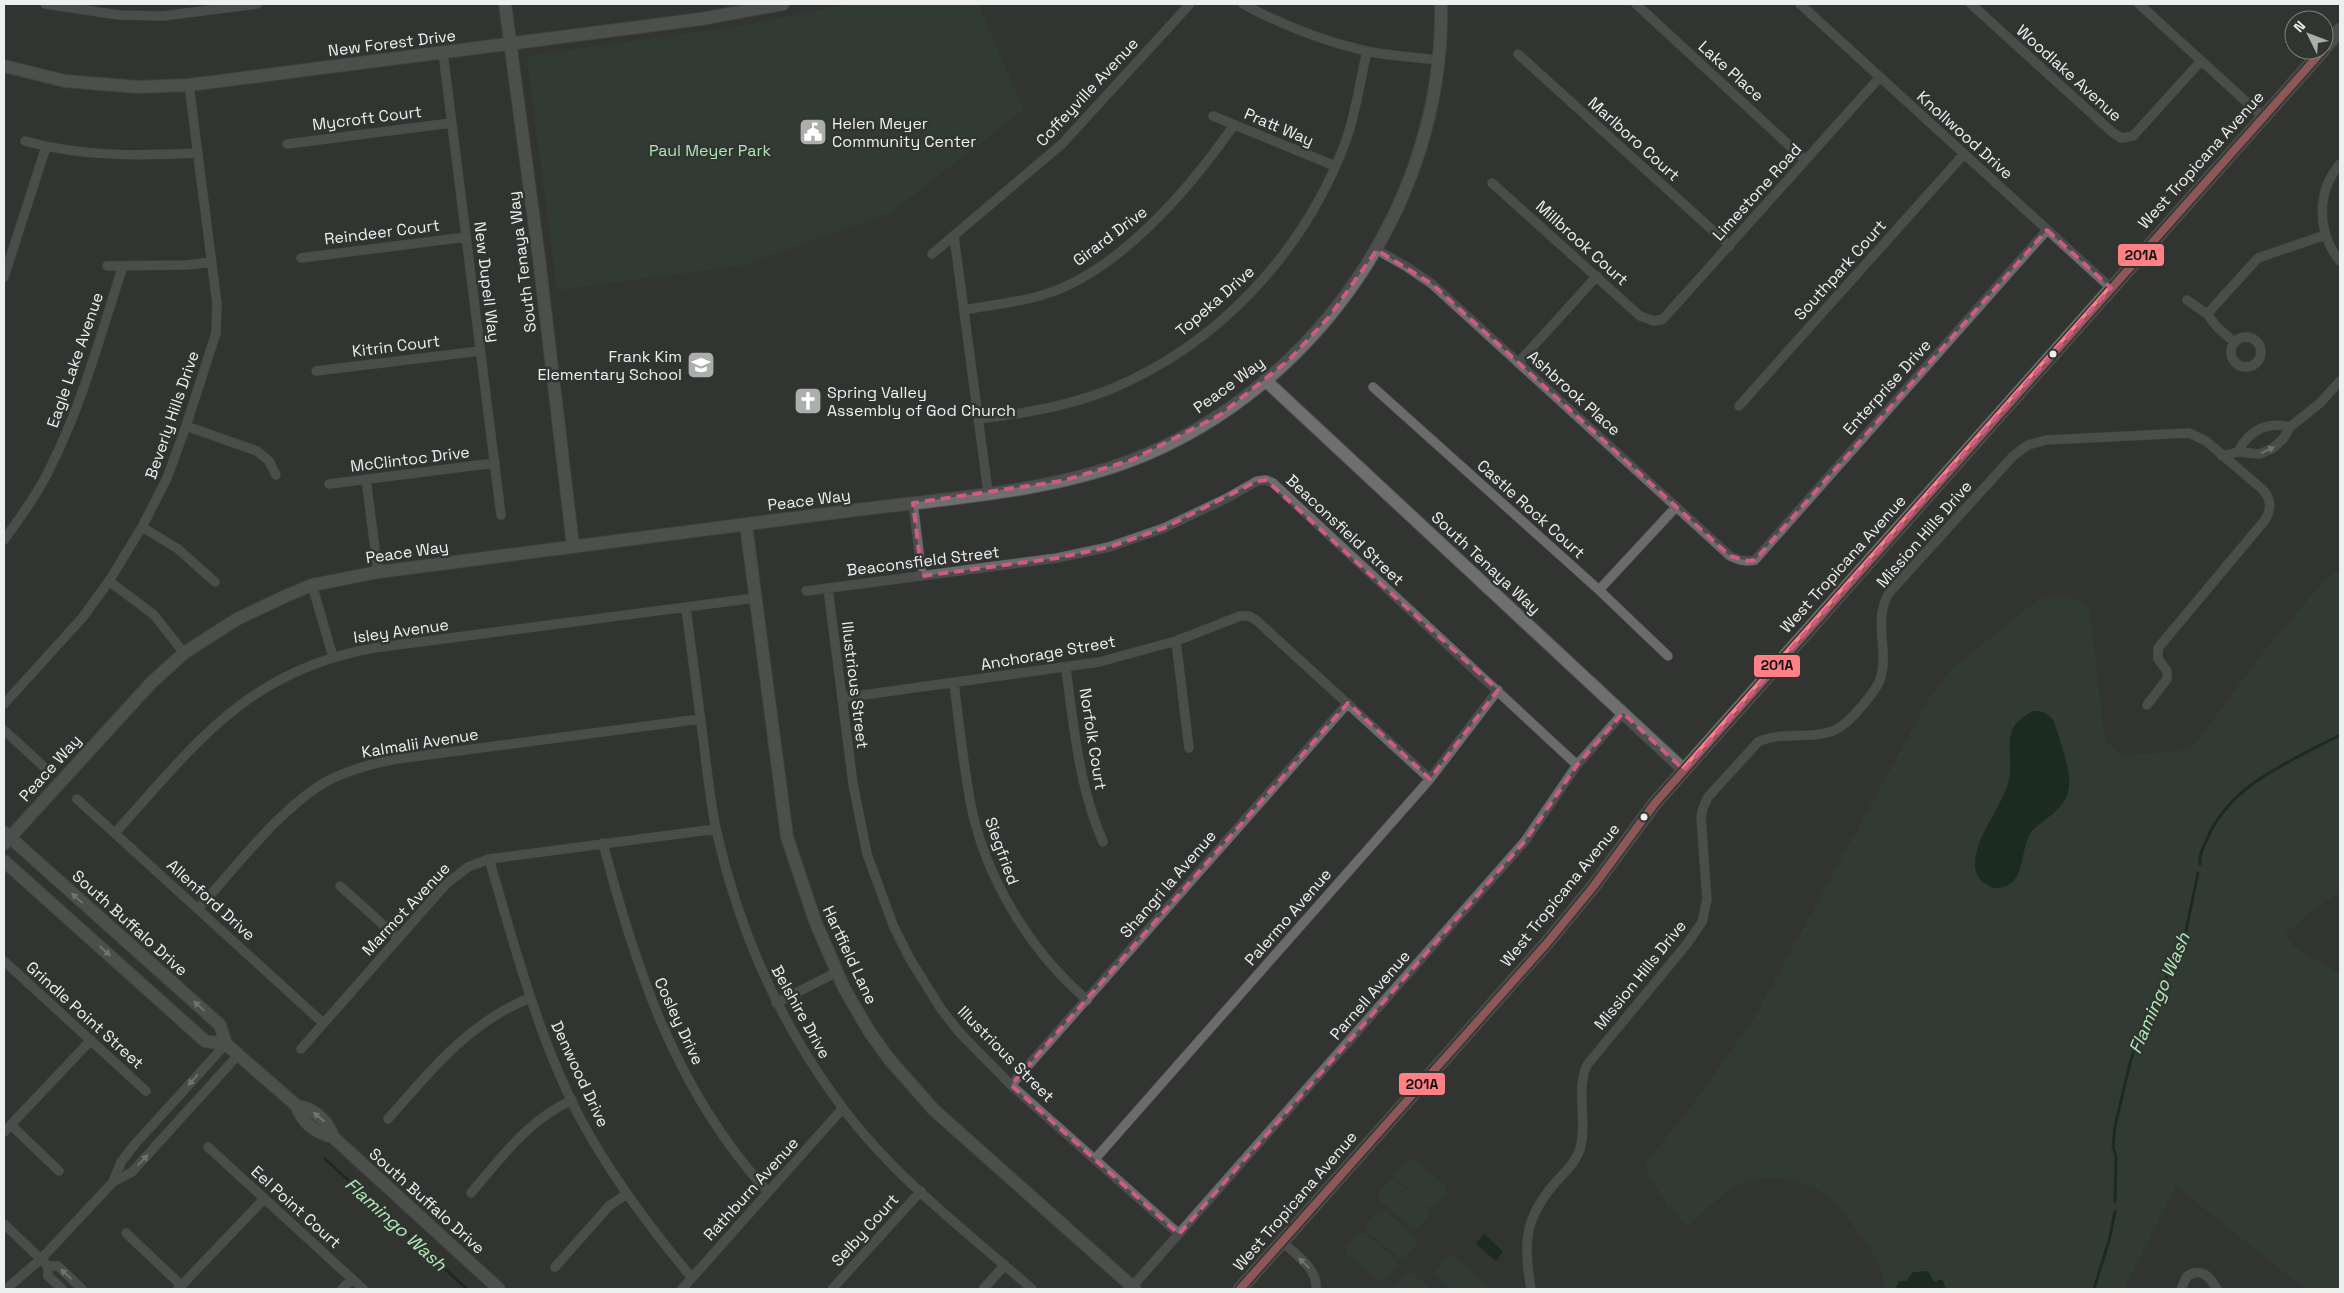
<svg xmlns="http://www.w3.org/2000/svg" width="2344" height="1293" font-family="'Space Grotesk',sans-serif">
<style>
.green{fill:#344435}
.water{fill:#042009}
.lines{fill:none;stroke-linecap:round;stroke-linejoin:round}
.stream{stroke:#042009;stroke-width:3}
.street-casing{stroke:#505250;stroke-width:10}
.secondary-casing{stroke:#505250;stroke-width:14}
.primary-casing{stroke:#505250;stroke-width:15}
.street{stroke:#6b6b6b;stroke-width:9}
.secondary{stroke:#6e6f6e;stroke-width:12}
.primary{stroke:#6b6c6b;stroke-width:14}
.bus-1-casing{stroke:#313531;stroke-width:11}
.bus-1{stroke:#ff8085;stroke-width:8}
.oneway{fill:#b9bbba}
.oneway2{fill:#babcbb}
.marked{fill:none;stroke:#cf5987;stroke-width:4;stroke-dasharray:10 6;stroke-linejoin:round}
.bus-dot{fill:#edf0ee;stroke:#313531;stroke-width:2}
.labels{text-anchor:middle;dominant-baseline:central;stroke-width:5;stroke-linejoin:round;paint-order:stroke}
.street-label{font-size:16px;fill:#edf0ee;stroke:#313531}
.poi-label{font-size:16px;fill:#edf0ee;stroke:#313531;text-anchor:start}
.park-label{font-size:16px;fill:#ade5b2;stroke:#313531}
.water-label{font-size:18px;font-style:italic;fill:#b1eab7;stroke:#313531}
.line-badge{stroke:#313531;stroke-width:2}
.pale-badge-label{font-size:14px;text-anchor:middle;font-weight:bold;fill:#111}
</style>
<rect width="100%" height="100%" fill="#323432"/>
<path class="green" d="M 849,4 L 978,4 L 1024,109 L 890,213 L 743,265 L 557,290 L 527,56 L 740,26 Z
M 2340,570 L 2340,893 L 2317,906 L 2285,934 L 2294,947 L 2340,974 L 2340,1289 L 2305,1289 L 2176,1186 L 2124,1289 L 1884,1289 C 1884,1265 1869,1247 1855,1228 C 1850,1221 1845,1213 1839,1207 C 1815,1179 1770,1170 1737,1186 C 1720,1194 1701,1215 1686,1227 L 1673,1207 L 1669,1209 L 1644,1165 L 1692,1106 L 1754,1018 L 1929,699 L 1940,683 L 1954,667 L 2037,601 C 2053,592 2083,594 2090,614 L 2104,733 C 2107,744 2113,751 2124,756 L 2180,751 L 2195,744 L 2268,646 L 2327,578 Z
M 1413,1159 L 1445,1186 L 1446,1193 L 1435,1207 L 1429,1207 L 1396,1178 L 1395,1173 L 1406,1160 Z
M 1395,1180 L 1428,1208 L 1429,1215 L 1417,1228 L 1412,1228 L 1379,1200 L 1378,1194 L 1389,1182 Z
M 1384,1210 L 1416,1238 L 1417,1244 L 1405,1258 L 1400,1258 L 1366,1230 L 1366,1224 L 1377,1212 Z
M 1364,1233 L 1396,1260 L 1397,1267 L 1385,1281 L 1379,1281 L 1346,1253 L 1346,1247 L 1356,1234 Z
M 1454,1256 L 1486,1284 L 1487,1289 L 1452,1289 L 1436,1276 L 1436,1270 L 1446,1258 Z
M 1412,1273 L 1430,1289 L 1394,1289 L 1404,1274 Z"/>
<path class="water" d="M 2033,711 C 2043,711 2048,713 2054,721 C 2059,739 2072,770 2069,788 C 2066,808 2047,817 2033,830 C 2018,846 2029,885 1998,888 C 1991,889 1984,884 1979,878 C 1975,873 1975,866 1975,860 C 1979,831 2000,810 2008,783 C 2017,753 1995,730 2033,711 Z
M 1484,1234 L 1503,1251 L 1496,1261 L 1476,1244 Z
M 1928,1271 L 1934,1282 L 1942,1279 L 1946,1289 L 1895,1289 L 1899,1281 L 1906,1281 L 1913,1272 Z"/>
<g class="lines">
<path class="stream" d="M 2200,864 C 2199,855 2203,848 2207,839 C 2231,783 2290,762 2340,735
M 325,1159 L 467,1289
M 2115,1202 L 2116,1157 L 2113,1146 L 2115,1126 L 2130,1063 L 2147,1012 L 2174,964 L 2186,931 L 2198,873
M 2094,1289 L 2110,1237 L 2115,1211"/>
<defs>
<path id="street" d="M 45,4 L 119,15 L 163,16 L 257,4
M 1243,4 C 1282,25 1322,41 1366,51 C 1389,56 1415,57 1439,60
M 1636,4 L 1805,160
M 1800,4 L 2111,288
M 1971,4 L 2112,132 L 2121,138 L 2133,136 L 2201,61
M 2139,4 L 2263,117
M 443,53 L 501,515
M 1518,54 L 1730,246
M 1213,116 L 1335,166
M 25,141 C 82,157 139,156 198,153
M 287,144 L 451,123
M 2340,164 C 2316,192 2317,233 2340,261
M 1492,183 L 1640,316 L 1654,321 L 1663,319 L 1880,77
M 954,236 L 988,492
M 1377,250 L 1407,267 L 1432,284 L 1730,556 C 1739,560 1745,562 1755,560 L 2047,230
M 932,254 L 1062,144 L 1190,4
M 301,258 L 466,237
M 107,266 L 187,265 L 212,262
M 4,277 L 46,147
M 2187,300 L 2207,314 L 2217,327 L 2234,342
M 964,310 C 989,305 1015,303 1039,296 C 1117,275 1190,188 1234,125
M 2207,314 L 2258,258 L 2325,235
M2231 352a15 15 0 1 1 30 0a15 15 0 1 1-30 0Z
M 1518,363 L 1597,276
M 316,371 L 480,351
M 1373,387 L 1599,590 L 1668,656
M 1739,406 L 1964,154
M 978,419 C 1023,414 1069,406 1111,389 C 1219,344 1304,252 1345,143 C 1356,114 1360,81 1367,51
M 186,426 L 257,451 L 269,461 L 276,475
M 2238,452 C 2248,431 2267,421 2290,427
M 2222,456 L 2238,452 L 2260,454 L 2273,448 L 2283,439 L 2290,427 L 2320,403 L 2340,381
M 366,479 L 378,572
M 329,484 L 495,463
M 913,503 L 922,576
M 142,527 L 178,549 L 215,582
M 4,540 C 21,516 39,492 51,466 C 83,402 101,333 123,266
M 109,581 L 154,615 L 184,653
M 312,585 L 333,657
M 828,588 L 853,784 L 867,854 L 893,925 L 910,959 L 941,1009 L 959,1032 L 1011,1085 L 1179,1234
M 1599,590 L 1676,507
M 806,591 L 1057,558 L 1109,547 L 1164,528 L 1227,498 L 1257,481 L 1266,480 L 1273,483 L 1577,765
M 686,608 C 692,656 699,705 705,754 C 708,779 711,805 716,829 C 739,932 779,1023 842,1107 C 894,1177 967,1232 1032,1289
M 1176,641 L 1189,748
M 1066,669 C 1074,728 1079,787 1103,842
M 954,683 C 959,722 963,762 970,800 C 984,876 1029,950 1087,1000
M 842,698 L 1099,662 L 1176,641 L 1240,616 L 1249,616 L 1256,620 L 1430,779
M 4,704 L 83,617 L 109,581 L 142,527 L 167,478 L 186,426 L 216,333 L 217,304 L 189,85
M 4,730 L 43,766
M 77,799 L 323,1023
M 115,833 C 195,744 248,670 374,648 L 755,598
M 603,843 C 636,971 677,1093 768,1192
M 489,859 C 515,947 538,1038 581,1120 C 612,1177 651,1229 692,1278
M 340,886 L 398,938
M 198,909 C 236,867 282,805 331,779 C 352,769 374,763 397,759 L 700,719
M 4,961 L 146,1091
M 776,1003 L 837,972
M 301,1049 L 446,884 L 468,867 L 489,859 L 716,829
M 1011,1085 L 1348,703
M 388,1119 C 430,1071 469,1022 530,998
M 11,1125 L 59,1171
M 4,1132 L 91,1040
M 208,1147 L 363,1289
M 1095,1159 L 1430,779 L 1498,690
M 113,1182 L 121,1162 L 135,1144 L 226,1044
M 471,1193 C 502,1157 527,1121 572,1100
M 4,1224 L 48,1266 L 58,1266 L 82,1289
M 126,1233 L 182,1286
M 1282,1242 C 1296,1254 1318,1269 1316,1289
M 48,1266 L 48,1276 L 62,1289
M 555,1267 L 609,1206 L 627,1194
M 6,1289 L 41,1259 L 113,1182 L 132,1172 L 238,1055
M 178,1289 L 264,1199
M 342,1289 L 352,1279
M 682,1289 L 843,1108
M 832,1289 L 921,1191
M 983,1289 L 1005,1265
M 1130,1289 L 1525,841 L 1577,765 L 1623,713
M 1531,1289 C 1523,1243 1524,1219 1555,1183 C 1565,1172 1576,1162 1580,1149 C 1588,1121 1575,1092 1587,1065 L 1686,945 L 1702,922 L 1707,900 L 1701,817 L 1703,808 L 1708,797 L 1758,742 C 1782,730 1813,741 1837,729 C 1848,723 1855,714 1863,705 C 1869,697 1876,690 1880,680 C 1890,651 1872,621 1889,593 L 2013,456 L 2028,445 L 2046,440 L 2189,433 L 2206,441 L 2262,489 C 2271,498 2272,509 2265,520 L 2158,648 L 2158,659 L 2167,671 L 2167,679 L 2147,705
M 2181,1289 L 2187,1276 C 2202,1267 2210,1277 2217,1289"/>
<path id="secondary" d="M 505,4 L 539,258 L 573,546
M 4,66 L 65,81 L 138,87 L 189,85 L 701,19 L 783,4
M 1265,380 L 1684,770
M 746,525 L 787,837 L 815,921 L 844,988 L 869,1031 L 889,1059 L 934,1110 L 1135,1289
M 4,832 L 220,1025 L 226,1044
M 4,844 L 151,683 L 184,653 L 237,619 L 288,595 L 312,585 L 378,572 C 535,551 692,531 848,511 C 941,499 1048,493 1135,459 C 1317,387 1445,200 1441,4
M 4,861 L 205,1041 L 226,1044 L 297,1106 C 302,1123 316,1133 333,1137
M 297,1106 C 314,1108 328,1121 333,1137 L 499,1289"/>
<path id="primary" d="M 2324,48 L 2340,30
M 1240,1289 L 1547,943 L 1593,887 L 1655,803 L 2323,50"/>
</defs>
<use href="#street" class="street-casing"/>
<use href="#secondary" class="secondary-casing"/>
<use href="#primary" class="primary-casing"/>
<use href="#street" class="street"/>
<use href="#secondary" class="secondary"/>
<use href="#primary" class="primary"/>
<defs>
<path id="bus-1" d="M 1240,1289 L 1547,943 L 1593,887 L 1655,803 L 2323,50"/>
</defs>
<use href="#bus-1" class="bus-1-casing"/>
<use href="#bus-1" class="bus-1"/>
</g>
<defs><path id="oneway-solid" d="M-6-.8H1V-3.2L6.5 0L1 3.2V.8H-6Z" transform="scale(1.25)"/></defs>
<g class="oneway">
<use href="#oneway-solid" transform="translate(2268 450) rotate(-25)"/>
<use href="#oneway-solid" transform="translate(193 1080) rotate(132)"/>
<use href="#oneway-solid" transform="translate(143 1160) rotate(-46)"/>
<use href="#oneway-solid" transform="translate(1304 1263) rotate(-135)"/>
<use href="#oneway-solid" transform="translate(66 1274) rotate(-137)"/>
</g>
<g class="oneway2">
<use href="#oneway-solid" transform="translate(77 898) rotate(-138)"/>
<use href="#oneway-solid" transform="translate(105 951) rotate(42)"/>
<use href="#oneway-solid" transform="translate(199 1006) rotate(-138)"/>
<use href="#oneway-solid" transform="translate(319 1117) rotate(-140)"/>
</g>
<path d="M0 0H2344V1293H0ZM 2047,230 L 2111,288 L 1684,770 L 1623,713 L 1577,765 L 1525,841 L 1179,1234 L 1011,1085 L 1348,703 L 1430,779 L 1498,690 L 1266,480 L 1257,481 L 1164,528 L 1109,547 L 1057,558 L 922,576 L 913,503 L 1062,481 L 1132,460 L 1220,415 L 1289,360 L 1329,317 L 1377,250 L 1432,284 L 1730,556 L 1748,561 L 1755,560 Z" fill="#323432" fill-opacity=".55" fill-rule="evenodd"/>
<path class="marked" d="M 2047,230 L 2111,288 L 1684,770 L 1623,713 L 1577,765 L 1525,841 L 1179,1234 L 1011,1085 L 1348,703 L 1430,779 L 1498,690 L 1266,480 L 1257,481 L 1164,528 L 1109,547 L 1057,558 L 922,576 L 913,503 L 1062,481 L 1132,460 L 1220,415 L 1289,360 L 1329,317 L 1377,250 L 1432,284 L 1730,556 L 1748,561 L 1755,560 Z"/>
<defs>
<symbol id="civic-square" viewBox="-11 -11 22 22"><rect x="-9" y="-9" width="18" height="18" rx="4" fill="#acaeac" stroke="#313531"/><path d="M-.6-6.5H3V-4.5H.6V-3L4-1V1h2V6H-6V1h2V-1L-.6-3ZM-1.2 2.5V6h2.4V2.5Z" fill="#fff"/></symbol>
<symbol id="school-square" viewBox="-11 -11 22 22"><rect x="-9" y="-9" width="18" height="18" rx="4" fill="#acaeac" stroke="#313531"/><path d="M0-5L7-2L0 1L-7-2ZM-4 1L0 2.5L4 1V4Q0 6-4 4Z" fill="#fff"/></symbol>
<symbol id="church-square" viewBox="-11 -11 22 22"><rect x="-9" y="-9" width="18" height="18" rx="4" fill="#acaeac" stroke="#313531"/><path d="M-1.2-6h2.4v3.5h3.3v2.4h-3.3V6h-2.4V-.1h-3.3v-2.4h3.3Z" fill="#fff"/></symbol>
</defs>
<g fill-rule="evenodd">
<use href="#civic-square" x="797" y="116" width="32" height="32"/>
<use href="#school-square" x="685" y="349" width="32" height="32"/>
<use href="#church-square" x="792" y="385" width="32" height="32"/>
</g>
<g class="bus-dot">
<circle cx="2053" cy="354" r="4.5"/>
<circle cx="1644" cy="817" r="4.5"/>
</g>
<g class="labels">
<g class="street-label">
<text transform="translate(392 43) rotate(-7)">New Forest Drive</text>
<text transform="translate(1731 71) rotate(42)">Lake Place</text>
<text transform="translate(2069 73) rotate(42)">Woodlake Avenue</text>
<text transform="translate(1087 92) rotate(-47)">Coffeyville Avenue</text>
<text transform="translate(367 118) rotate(-7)">Mycroft Court</text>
<text transform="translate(1279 127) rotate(23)">Pratt Way</text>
<text transform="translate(1965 135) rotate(42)">Knollwood Drive</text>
<text transform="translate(1634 139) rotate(42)">Marlboro Court</text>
<text transform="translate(2201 160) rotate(-48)">West Tropicana Avenue</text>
<text transform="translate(1757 192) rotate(-48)">Limestone Road</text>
<text transform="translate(382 232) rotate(-7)">Reindeer Court</text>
<text transform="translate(1110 236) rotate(-37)">Girard Drive</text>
<text transform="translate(1582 243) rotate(42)">Millbrook Court</text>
<text transform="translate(522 262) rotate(-97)">South Tenaya Way</text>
<text transform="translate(1840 270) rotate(-48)">Southpark Court</text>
<text transform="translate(487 282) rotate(83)">New Dupell Way</text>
<text transform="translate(1215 301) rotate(-41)">Topeka Drive</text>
<text transform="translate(396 346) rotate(-7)">Kitrin Court</text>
<text transform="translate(75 360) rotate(-71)">Eagle Lake Avenue</text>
<text transform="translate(1229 385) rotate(-36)">Peace Way</text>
<text transform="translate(1887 387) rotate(-48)">Enterprise Drive</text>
<text transform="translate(1574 393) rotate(42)">Ashbrook Place</text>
<text transform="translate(172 415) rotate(-71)">Beverly Hills Drive</text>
<text transform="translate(410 459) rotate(-7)">McClintoc Drive</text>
<text transform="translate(809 500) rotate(-7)">Peace Way</text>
<text transform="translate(1531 509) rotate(42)">Castle Rock Court</text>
<text transform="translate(1345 530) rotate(43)">Beaconsfield Street</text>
<text transform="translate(1924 534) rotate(-49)">Mission Hills Drive</text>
<text transform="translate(407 552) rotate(-8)">Peace Way</text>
<text transform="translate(923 561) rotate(-7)">Beaconsfield Street</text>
<text transform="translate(1486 563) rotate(43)">South Tenaya Way</text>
<text transform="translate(1843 564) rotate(-48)">West Tropicana Avenue</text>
<text transform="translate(401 631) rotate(-8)">Isley Avenue</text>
<text transform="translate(1048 653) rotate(-10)">Anchorage Street</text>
<text transform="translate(855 685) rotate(83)">Illustrious Street</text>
<text transform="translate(1093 739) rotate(81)">Norfolk Court</text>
<text transform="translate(420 743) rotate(-9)">Kalmalii Avenue</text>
<text transform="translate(50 768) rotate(-48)">Peace Way</text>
<text transform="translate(1002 851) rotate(70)">Siegfried</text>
<text transform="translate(1168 884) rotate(-49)">Shangri la Avenue</text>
<text transform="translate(1560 895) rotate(-51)">West Tropicana Avenue</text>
<text transform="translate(211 900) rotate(42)">Allenford Drive</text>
<text transform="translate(406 909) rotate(-47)">Marmot Avenue</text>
<text transform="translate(1288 917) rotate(-49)">Palermo Avenue</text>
<text transform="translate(130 923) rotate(42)">South Buffalo Drive</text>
<text transform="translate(850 955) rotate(65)">Hartfield Lane</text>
<text transform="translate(1640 975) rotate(-51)">Mission Hills Drive</text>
<text transform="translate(1370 995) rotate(-49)">Parnell Avenue</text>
<text transform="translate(801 1012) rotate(61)">Belshire Drive</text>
<text transform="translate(85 1015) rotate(42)">Grindle Point Street</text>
<text transform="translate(679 1021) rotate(65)">Cosley Drive</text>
<text transform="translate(1006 1054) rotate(45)">Illustrious Street</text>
<text transform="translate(580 1074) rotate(65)">Denwood Drive</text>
<text transform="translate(751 1189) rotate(-48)">Rathburn Avenue</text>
<text transform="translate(427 1201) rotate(42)">South Buffalo Drive</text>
<text transform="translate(1295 1201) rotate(-49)">West Tropicana Avenue</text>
<text transform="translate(296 1207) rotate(42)">Eel Point Court</text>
<text transform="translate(865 1230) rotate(-48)">Selby Court</text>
</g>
<g class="poi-label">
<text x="832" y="123">Helen Meyer<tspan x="832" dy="18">Community Center</tspan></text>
<text x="682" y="356" text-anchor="end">Frank Kim<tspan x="682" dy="18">Elementary School</tspan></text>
<text x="827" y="392">Spring Valley<tspan x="827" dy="18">Assembly of God Church</tspan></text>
</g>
<g class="park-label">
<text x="710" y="150">Paul Meyer Park</text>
</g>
<g class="water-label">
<text transform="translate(2159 993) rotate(-67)">Flamingo Wash</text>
<text transform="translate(396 1224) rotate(42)">Flamingo Wash</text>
</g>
</g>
<g class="line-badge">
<rect x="2117" y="243" width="48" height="24" rx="5" fill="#ff8085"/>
<rect x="1753" y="654" width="48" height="24" rx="5" fill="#ff8085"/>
<rect x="1398" y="1072" width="48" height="24" rx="5" fill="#ff8085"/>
</g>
<g class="pale-badge-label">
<text x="2141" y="260">201A</text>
<text x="1777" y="670">201A</text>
<text x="1422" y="1089">201A</text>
</g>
<rect width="2344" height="1293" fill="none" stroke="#edf0ee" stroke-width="10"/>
<g transform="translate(2309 35) rotate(312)"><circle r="24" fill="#313531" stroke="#7c807d"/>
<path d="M0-4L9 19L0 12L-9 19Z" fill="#acaeac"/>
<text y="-8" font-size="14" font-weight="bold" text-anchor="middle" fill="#edf0ee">N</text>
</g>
</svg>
